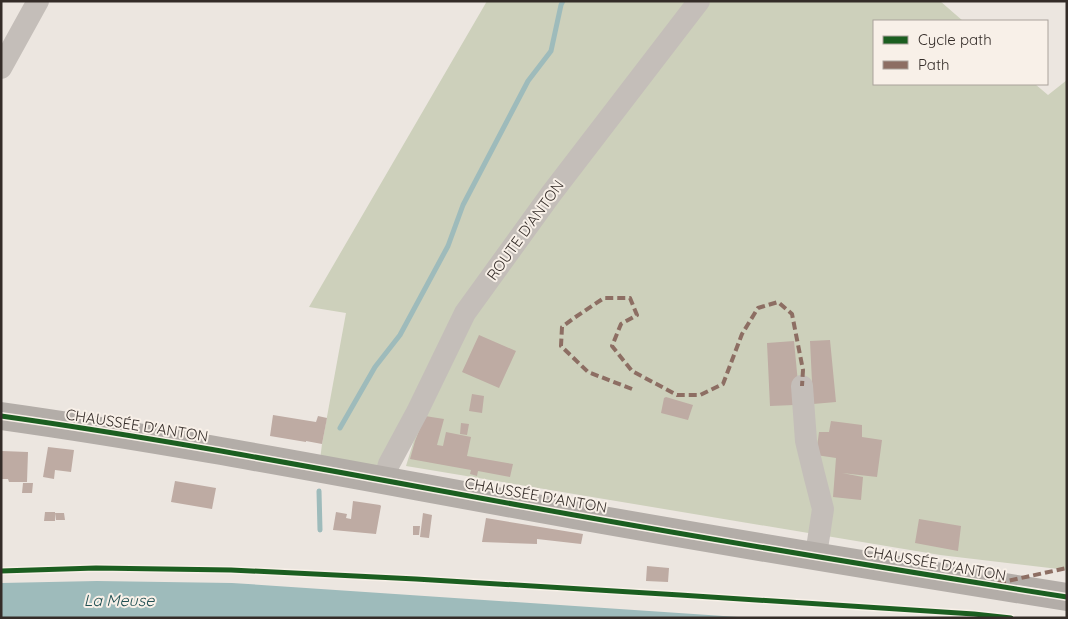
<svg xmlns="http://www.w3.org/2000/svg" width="1068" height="619" font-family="Quicksand,sans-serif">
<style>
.green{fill:#cdd0bb}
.water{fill:#9ebbbb}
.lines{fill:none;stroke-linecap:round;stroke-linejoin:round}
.stream{stroke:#9ebbbb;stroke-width:5}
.building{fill:#beaba3}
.minor{stroke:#c4beb9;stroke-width:22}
.major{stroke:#b3ada8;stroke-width:28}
.quiet{stroke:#8d6e63;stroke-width:4;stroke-dasharray:8 4;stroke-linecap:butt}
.cycleway-casing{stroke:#f8f0e8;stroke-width:8}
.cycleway{stroke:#1b5e20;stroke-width:5}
.labels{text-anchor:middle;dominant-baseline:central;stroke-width:4;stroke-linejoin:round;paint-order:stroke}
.street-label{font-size:15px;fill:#342c28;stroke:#f8f0e8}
.water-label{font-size:16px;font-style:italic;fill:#215053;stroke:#f8f0e8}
</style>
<rect width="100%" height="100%" fill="#ece6e0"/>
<path class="green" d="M 487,1 L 940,1 L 963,21 L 874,21 L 874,84 L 1035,84 L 1048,95 L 1067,80 L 1067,570 L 940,555 L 406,466 L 422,414 L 384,480 L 319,468 L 322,444 L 346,313 L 309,307 Z"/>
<path class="water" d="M 97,581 L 232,583 L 753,618 L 1,618 L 1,583 Z"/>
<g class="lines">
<path class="stream" d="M 340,428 L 375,367 L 400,335 L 448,246 L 463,205 L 528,81 L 551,51 L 561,5 L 563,1
M 319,491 L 320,530"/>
</g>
<path class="building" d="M 479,335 L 516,351 L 499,388 L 462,372 Z
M 830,340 L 836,402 L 813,404 L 810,383 L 812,382 L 810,341 Z
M 794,341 L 798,383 L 794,405 L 770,406 L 767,343 Z
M 472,394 L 484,396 L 482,413 L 469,411 Z
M 666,397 L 693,405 L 688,420 L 661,413 L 664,398 Z
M 273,415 L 316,422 L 318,416 L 327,418 L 322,444 L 306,441 L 306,442 L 270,436 Z
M 425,416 L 444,419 L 437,445 L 443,446 L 446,432 L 471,437 L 467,456 L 513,464 L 510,477 L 478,471 L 477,476 L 470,474 L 471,470 L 410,459 L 415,441 Z
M 831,421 L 862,425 L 862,437 L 882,440 L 877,477 L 842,473 L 863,477 L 861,500 L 833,497 L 836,458 L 816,455 L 819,432 L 829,432 Z
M 461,423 L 469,424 L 467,435 L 460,434 Z
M 48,447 L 74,450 L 71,472 L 55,470 L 54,479 L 43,477 Z
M 2,451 L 28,452 L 27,482 L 9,482 L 8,479 L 1,479 Z
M 175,481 L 216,488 L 212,509 L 171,502 Z
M 23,483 L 33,483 L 32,493 L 22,493 Z
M 353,501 L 380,505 L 381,506 L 376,534 L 333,530 L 336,512 L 347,514 L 346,518 L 351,519 Z
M 45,512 L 55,512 L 55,521 L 44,521 Z
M 55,513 L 64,513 L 65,520 L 56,520 Z
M 423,513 L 432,515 L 429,538 L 420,537 Z
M 486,518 L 583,534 L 581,544 L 537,539 L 537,544 L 482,542 Z
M 919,519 L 961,526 L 958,551 L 915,543 Z
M 413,526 L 420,526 L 419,535 L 413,535 Z
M 647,566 L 669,568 L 668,582 L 646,581 Z"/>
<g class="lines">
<path class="minor" d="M 1,68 L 38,1
M 802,386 L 806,441 L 814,474 L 823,509 L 816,555
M 384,480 L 389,464 L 417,412 L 465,313 L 551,194 L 699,1"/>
<path class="major" d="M 1,416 C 193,443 383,481 574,515 C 738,544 902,571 1067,597"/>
<path class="quiet" d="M 632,389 L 588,372 L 561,346 L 562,327 L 574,318 L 604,298 L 630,298 L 637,315 L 621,324 L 612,346 L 632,371 L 677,395 L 700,395 L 723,384 L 742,334 L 758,308 L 778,302 L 792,314 L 803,370 L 802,386
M 998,583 L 1067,568"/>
<defs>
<path id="cycleway" d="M 1,416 C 193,443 383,481 574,515 C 738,544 902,571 1067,597
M 1,571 L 96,568 L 231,570 L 416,579 L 680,595 L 974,614 L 1011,618"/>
</defs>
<use href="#cycleway" class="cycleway-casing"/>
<use href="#cycleway" class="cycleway"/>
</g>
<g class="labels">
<g class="street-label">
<text transform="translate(525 230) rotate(-54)">ROUTE D'ANTON</text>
<text transform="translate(137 425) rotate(9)">CHAUSSÉE D'ANTON</text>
<text transform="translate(536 495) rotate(10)">CHAUSSÉE D'ANTON</text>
<text transform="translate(935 563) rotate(10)">CHAUSSÉE D'ANTON</text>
</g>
<g class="water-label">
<text x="119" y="600">La Meuse</text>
</g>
</g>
<rect width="1068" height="619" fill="none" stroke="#342c28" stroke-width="5"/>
<rect x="873" y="20" width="175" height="65" fill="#f8f0e8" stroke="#aaa29b"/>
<rect x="883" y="36" width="25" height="8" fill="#1b5e20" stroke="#aaa29b"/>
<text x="918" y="45" font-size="15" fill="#342c28">Cycle path</text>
<rect x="883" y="61" width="25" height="8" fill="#8d6e63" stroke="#aaa29b"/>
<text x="918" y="70" font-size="15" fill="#342c28">Path</text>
</svg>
